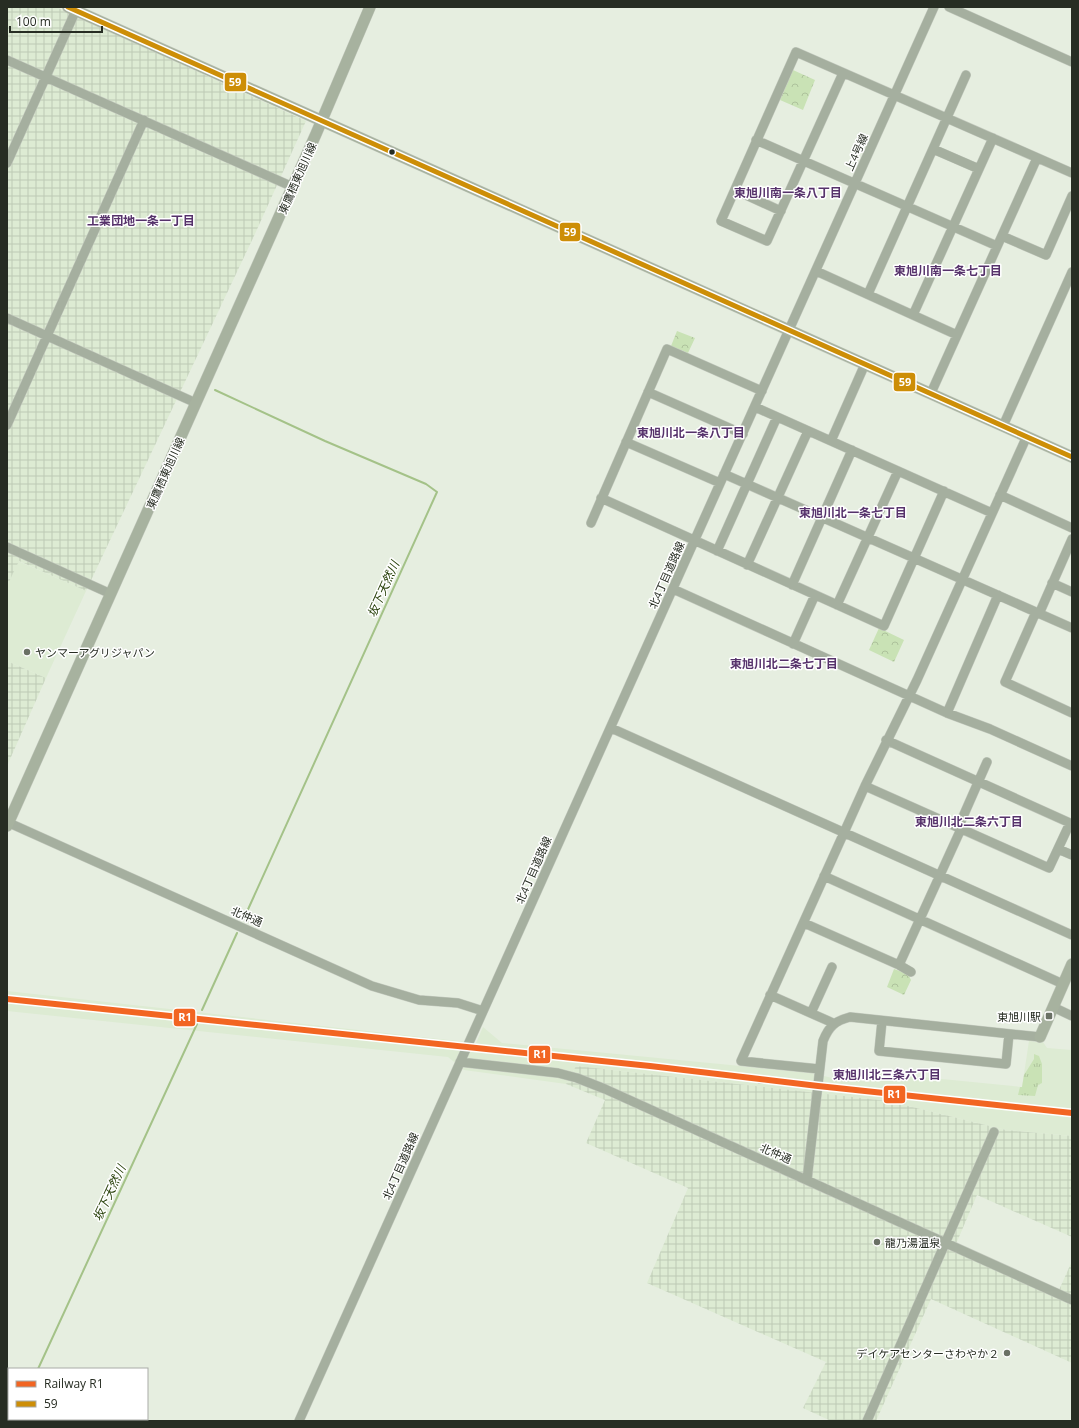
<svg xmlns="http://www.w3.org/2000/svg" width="1079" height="1428" font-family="'Open Sans','Noto Sans JP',sans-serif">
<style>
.built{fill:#ddebd3}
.industrial{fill:url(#industrial-grid)}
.grass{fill:url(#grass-tufts)}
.park{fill:url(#park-crowns)}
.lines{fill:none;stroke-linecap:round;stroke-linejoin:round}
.stream{stroke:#a4c288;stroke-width:2}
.minor-casing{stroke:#c4cabf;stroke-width:10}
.major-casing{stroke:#c4cabf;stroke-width:12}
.minor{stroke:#a5af9f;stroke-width:9}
.major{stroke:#a7b29f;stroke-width:11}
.rail-casing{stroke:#aab1a4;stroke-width:3.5}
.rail{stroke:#fff;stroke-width:2;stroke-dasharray:6;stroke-linecap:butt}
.bus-1-casing{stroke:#fff;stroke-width:8}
.bus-1{stroke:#cd8e07;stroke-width:5}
.rail-1-casing{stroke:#fff;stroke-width:9}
.rail-1{stroke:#f26522;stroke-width:6}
.bus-dot{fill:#272d23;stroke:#fff;stroke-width:1.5}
.poi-dot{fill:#6a7165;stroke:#fff;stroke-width:1.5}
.labels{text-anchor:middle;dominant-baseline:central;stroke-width:3;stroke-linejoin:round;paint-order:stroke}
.street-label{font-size:11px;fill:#272d23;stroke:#fff}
.poi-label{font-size:11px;fill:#272d23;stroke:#fff;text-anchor:start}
.neighbourhood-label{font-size:12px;font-weight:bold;fill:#56326b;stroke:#fff}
.water-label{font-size:12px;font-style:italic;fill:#28410a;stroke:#fff}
.line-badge{stroke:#fff;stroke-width:1.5}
.badge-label{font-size:11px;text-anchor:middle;font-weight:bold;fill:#fff}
</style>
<defs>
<pattern id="industrial-grid" width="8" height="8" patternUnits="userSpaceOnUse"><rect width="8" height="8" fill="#ddebd3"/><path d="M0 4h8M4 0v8" fill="none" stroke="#becab5"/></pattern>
<pattern id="grass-tufts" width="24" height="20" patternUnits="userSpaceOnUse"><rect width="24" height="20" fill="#c9e2b5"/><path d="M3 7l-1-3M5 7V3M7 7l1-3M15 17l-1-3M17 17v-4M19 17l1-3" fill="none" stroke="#adc29b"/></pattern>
<pattern id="park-crowns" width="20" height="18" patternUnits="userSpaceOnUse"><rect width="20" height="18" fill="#c9e2b5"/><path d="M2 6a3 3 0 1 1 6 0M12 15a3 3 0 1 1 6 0" fill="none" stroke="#adc29b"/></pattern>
</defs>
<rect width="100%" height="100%" fill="#e6eee0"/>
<path class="built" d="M 18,561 L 86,591 L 46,678 L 7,661 L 7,586 Z
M 7,991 L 476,1043 L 483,1027 L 502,1043 L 812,1073 L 832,1078 L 870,1082 L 871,1072 L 1022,1087 L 1029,1041 L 1043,1042 L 1047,1048 L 1072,1050 L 1072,1136 L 1006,1130 L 888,1101 L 576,1066 L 566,1084 L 464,1070 L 448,1057 L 7,1011 Z"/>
<path class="industrial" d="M 7,7 L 56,7 L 306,121 L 254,236 L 86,591 L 19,561 L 7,586 Z
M 7,661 L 46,678 L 7,766 Z
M 576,1066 L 888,1101 L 1006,1130 L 1072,1136 L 1072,1237 L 977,1195 L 953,1251 L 1072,1304 L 1072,1363 L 931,1299 L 876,1421 L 831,1421 L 803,1408 L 826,1362 L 647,1283 L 688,1188 L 586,1143 L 605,1100 L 566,1084 Z
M 1072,1261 L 1072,1295 L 1059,1290 Z"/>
<path class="grass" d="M 1034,1054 L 1039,1056 L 1042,1064 L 1042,1083 L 1038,1085 L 1035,1096 L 1018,1095 L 1020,1087 L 1022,1087 L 1024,1075 L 1034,1059 Z"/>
<path class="park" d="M 793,70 L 815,80 L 803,110 L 780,100 Z
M 677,331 L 695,338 L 688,353 L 671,346 Z
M 879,628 L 904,640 L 894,662 L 869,650 Z
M 894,969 L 908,974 L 911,980 L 904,995 L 887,987 Z"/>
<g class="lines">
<path class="stream" d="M 215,390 L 325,441 L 426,484 L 437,492 L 245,916
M 202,1010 L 237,933
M 38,1369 L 197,1024
M 15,1421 L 16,1419"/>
<defs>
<path id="minor" d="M 949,7 L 1072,62
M 7,60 L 293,187
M 843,73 L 767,241 L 721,221 L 796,52 L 1072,173
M 756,140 L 997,246
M 933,149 L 979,169
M 7,163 L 76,10
M 735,190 L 781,211
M 1002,236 L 1046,255 L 1072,196
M 816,271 L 957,335
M 868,294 L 966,75
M 913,315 L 993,138
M 7,318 L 196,403
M 648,392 L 743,434
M 931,393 L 1037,158
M 755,407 L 992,513
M 7,425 L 144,120
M 1003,426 L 1072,272
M 831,441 L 865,364
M 626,442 L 720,483
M 724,474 L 1072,628
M 1000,495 L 1072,528
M 601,498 L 884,626 L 944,491
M 591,523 L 667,349 L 762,391
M 7,547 L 111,594
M 717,551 L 777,417
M 747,565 L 808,431
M 1052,583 L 1072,592
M 792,585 L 852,450
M 673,589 L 947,713 L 990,729 L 1072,766
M 837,605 L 898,471
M 1036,612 L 1005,682 L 1072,713
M 1039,614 L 1072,539
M 793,644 L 815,595
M 947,713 L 998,595
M 611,728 L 1072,935
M 865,786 L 1049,868 L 1070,823 L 886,740
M 7,822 L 372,986 L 419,1000 L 458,1003 L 483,1011
M 958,828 L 987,762
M 1058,849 L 1072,855
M 824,876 L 1063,984
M 804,923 L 899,965 L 911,972
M 899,965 L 961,829
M 770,995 L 833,1023
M 1053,1007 L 1072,1016
M 811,1013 L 832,967
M 882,1021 L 879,1051 L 1006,1064 L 1009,1034
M 460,1062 L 558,1073 L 577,1078 L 605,1089 L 1072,1300
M 819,1069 L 741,1061 L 865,786 L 917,680 L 1027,436
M 807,1180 L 823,1041 C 829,1026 835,1021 850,1017 L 1040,1037
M 299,1421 L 934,7
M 867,1421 L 994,1132"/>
<path id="major" d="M 68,7 L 1072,457
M 7,826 L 316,134 L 370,7
M 1040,1037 L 1072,964"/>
</defs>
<use href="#minor" class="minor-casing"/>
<use href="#major" class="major-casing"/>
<use href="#minor" class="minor"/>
<use href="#major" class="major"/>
<defs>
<path id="rail" d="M 759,1082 L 784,1082"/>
</defs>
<use href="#rail" class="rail-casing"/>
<use href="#rail" class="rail"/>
<defs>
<path id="bus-1" d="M 68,7 L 1072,457"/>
</defs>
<use href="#bus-1" class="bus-1-casing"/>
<use href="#bus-1" class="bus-1"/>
<defs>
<path id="rail-1" d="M 7,999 L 650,1066 L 818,1086 L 1072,1113"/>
</defs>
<use href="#rail-1" class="rail-1-casing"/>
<use href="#rail-1" class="rail-1"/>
</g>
<circle class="bus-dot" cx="392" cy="152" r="3.5"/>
<g class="poi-dot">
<circle cx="27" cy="652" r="4"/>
<rect x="1045" y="1012" width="8" height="8" rx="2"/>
<circle cx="877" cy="1242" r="4"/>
<circle cx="1007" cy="1353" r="4"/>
</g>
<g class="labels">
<g class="street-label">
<text transform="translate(856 152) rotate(-66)">上4号線</text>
<text transform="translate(297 178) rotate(-66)">東鷹栖東旭川線</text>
<text transform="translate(165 473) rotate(-66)">東鷹栖東旭川線</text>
<text transform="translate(666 575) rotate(-66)">北4丁目道路線</text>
<text transform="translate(533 870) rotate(-66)">北4丁目道路線</text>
<text transform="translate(247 916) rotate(24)">北仲通</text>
<text transform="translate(776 1153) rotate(24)">北仲通</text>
<text transform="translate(400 1166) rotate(-66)">北4丁目道路線</text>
</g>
<g class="poi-label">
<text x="35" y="652">ヤンマーアグリジャパン</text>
<text x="1041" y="1016" text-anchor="end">東旭川駅</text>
<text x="885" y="1242">龍乃湯温泉</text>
<text x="999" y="1353" text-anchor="end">デイケアセンターさわやか２</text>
</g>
<g class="neighbourhood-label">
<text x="788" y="192">東旭川南一条八丁目</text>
<text x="141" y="220">工業団地一条一丁目</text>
<text x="948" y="270">東旭川南一条七丁目</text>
<text x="691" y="432">東旭川北一条八丁目</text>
<text x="853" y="512">東旭川北一条七丁目</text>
<text x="784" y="663">東旭川北二条七丁目</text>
<text x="969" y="821">東旭川北二条六丁目</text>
<text x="887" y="1074">東旭川北三条六丁目</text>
</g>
<g class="water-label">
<text transform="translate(383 589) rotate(-66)">坂下天然川</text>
<text transform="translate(109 1193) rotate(-65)">坂下天然川</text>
</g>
</g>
<g class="line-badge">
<rect x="224" y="72" width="23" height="20" rx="4" fill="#cd8e07"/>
<rect x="559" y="222" width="22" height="20" rx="4" fill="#cd8e07"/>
<rect x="893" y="372" width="23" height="20" rx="4" fill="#cd8e07"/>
<rect x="173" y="1008" width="23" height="19" rx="4" fill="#f26522"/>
<rect x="528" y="1045" width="23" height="19" rx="4" fill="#f26522"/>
<rect x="883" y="1085" width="23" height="19" rx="4" fill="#f26522"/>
</g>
<g class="badge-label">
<text x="235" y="86">59</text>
<text x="570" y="236">59</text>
<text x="905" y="386">59</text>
<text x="185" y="1021">R1</text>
<text x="540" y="1058">R1</text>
<text x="894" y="1098">R1</text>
</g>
<rect width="1079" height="1428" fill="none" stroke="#272d23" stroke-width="16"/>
<rect x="8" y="1368" width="140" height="52" fill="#ffffff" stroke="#a9aba7"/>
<rect x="16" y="1381" width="20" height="6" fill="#f26522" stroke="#a9aba7"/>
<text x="44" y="1388" font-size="12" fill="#272d23">Railway R1</text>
<rect x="16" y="1401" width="20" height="6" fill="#cd8e07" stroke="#a9aba7"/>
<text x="44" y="1408" font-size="12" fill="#272d23">59</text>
<path d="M10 26v6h92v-6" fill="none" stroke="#272d23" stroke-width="2"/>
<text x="16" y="26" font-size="12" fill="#272d23" stroke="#ffffff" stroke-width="3" paint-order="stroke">100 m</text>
</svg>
